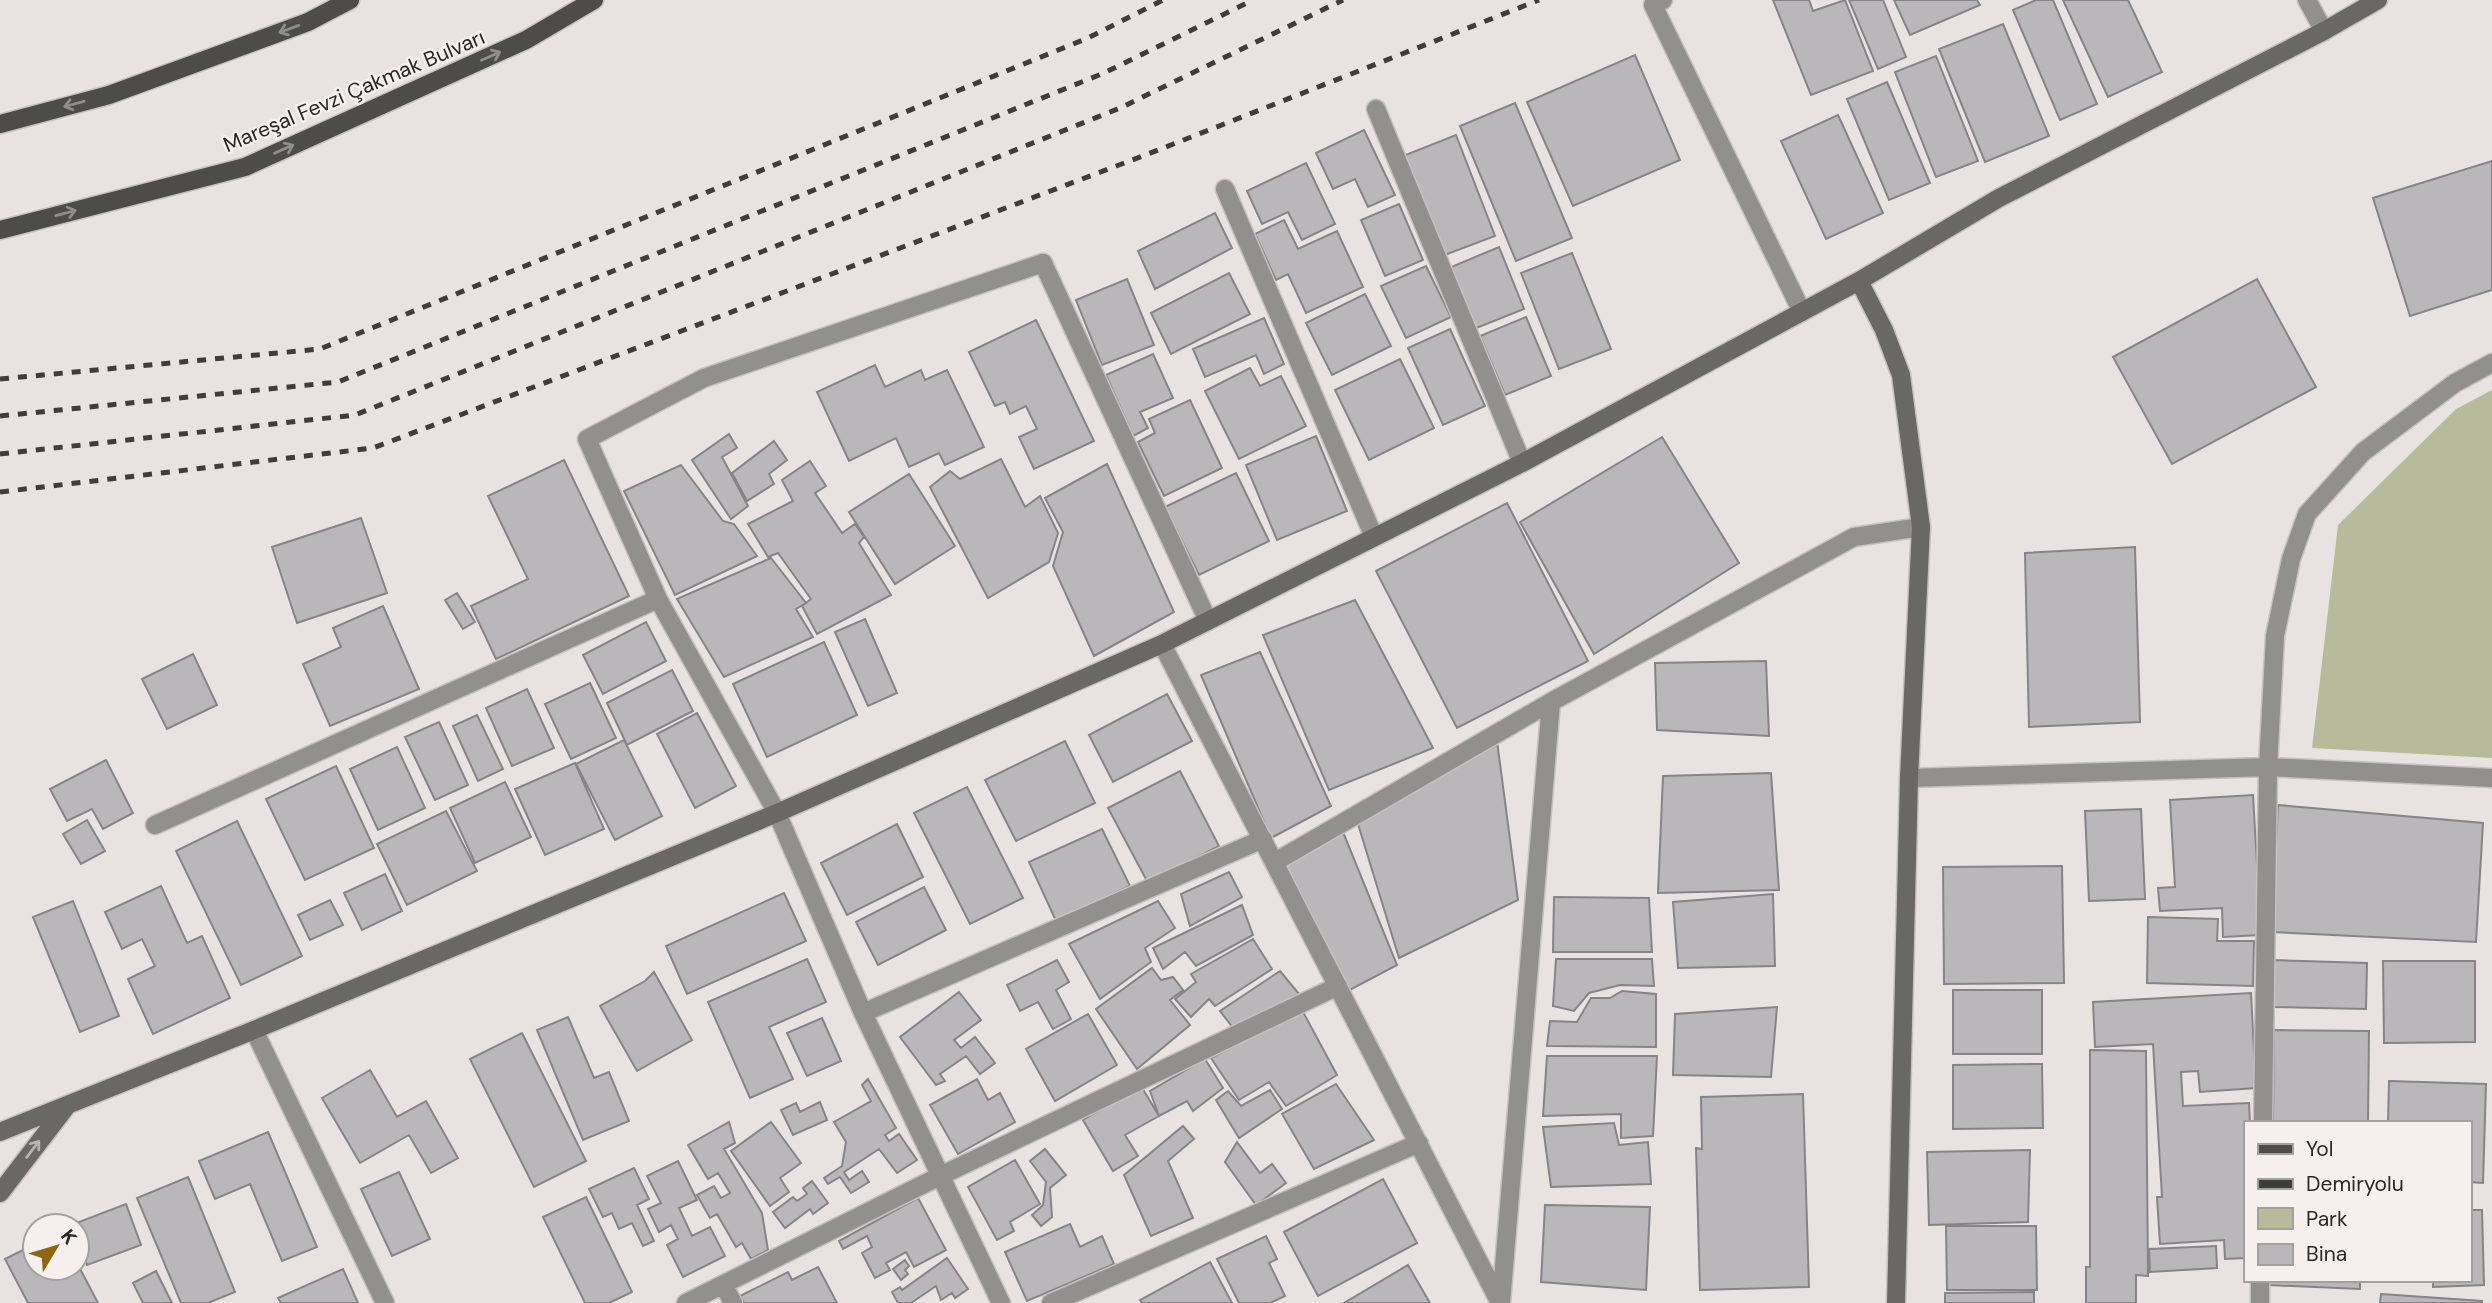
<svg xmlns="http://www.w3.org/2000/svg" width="2492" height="1303" font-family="'DM Sans',sans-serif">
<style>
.green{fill:#b8bb9b}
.building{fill:#bab7ba;stroke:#878488;stroke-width:2}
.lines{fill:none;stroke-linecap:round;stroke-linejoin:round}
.lane-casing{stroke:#c6c1c0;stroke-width:21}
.street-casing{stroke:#c6c1c0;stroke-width:21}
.secondary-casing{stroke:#c6c1c0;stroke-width:21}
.primary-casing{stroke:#c6c1c0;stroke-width:21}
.lane{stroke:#91908e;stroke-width:18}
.street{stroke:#91908e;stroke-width:18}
.secondary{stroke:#696866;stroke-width:18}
.primary{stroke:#4d4c4a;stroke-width:18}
.rail{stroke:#3f3c3c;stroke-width:5;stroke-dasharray:9 9;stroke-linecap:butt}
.oneway{stroke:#908e8c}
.oneway2{stroke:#b6b3b1}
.labels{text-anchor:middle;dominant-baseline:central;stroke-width:5;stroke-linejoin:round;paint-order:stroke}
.street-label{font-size:21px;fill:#292727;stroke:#f5f0ee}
</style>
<rect width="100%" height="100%" fill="#e8e3e1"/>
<path class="green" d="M 2492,390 L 2492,758 L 2312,748 L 2338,525 L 2456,409 Z"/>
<path class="building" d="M 1773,0 L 1809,0 L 1813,11 L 1845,0 L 1873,71 L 1811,95 Z
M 1849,0 L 1883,0 L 1906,57 L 1878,69 Z
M 1894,0 L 1977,0 L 1980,5 L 1910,35 Z
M 2036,0 L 2053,0 L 2097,104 L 2060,120 L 2013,10 Z
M 2063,0 L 2128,0 L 2162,72 L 2108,97 Z
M 2003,24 L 2049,136 L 1985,162 L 1939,49 Z
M 1635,55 L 1680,160 L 1573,206 L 1527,102 Z
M 1936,56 L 1978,161 L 1936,177 L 1895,72 Z
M 1887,82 L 1930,183 L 1889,200 L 1847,99 Z
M 1515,103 L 1572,238 L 1516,261 L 1460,126 Z
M 1838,115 L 1883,213 L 1826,239 L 1781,141 Z
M 1364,130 L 1395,195 L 1368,207 L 1355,179 L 1333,189 L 1316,153 Z
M 1456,135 L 1495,236 L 1442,256 L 1403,156 Z
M 2492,161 L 2492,290 L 2410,316 L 2373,198 Z
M 1306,163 L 1335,224 L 1302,240 L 1288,212 L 1262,224 L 1247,191 Z
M 1399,204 L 1423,260 L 1385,276 L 1361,220 Z
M 1215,213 L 1232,248 L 1155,289 L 1138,251 Z
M 1284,220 L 1298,249 L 1337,231 L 1363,287 L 1306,313 L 1288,274 L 1276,280 L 1255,234 Z
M 1499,247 L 1524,309 L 1474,329 L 1449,268 Z
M 1572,253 L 1611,349 L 1559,369 L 1521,273 Z
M 1426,266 L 1451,317 L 1406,338 L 1381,286 Z
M 1229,273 L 1250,314 L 1171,354 L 1151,313 Z
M 1127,279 L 1154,345 L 1102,365 L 1076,300 Z
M 2257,279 L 2316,387 L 2172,464 L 2113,357 Z
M 1365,294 L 1391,346 L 1332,375 L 1306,323 Z
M 1526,317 L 1551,376 L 1505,395 L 1480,336 Z
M 1264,318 L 1284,364 L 1264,374 L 1256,355 L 1205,377 L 1193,349 Z
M 1036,320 L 1094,441 L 1034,469 L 1019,437 L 1037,429 L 1026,406 L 1010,414 L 1005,402 L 995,406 L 969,352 Z
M 1450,329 L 1485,406 L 1443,425 L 1408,348 Z
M 1153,354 L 1173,398 L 1140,412 L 1148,428 L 1133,436 L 1106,375 Z
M 1400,359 L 1434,428 L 1369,460 L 1335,390 Z
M 875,365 L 885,387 L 921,370 L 925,380 L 947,370 L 984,447 L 945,465 L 939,453 L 909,467 L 896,438 L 849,461 L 817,392 Z
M 1250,368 L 1260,386 L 1281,376 L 1306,426 L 1239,459 L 1205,391 Z
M 1190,400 L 1222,468 L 1164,496 L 1138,442 L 1155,433 L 1149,419 Z
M 729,434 L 737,448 L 722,457 L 748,506 L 731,519 L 692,460 Z
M 1316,436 L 1347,511 L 1277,540 L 1246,465 Z
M 1662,437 L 1739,563 L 1594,654 L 1520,522 Z
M 774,441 L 787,460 L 769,474 L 774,484 L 747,501 L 732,473 Z
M 1001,459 L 1025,507 L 1040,496 L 1058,533 L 1049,562 L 988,598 L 930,487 L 950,471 L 960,479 Z
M 564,460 L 629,596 L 496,659 L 471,606 L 528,579 L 488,496 Z
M 810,461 L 826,486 L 815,493 L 842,533 L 855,524 L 864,537 L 859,543 L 891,595 L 817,634 L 802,606 L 811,599 L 778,553 L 768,557 L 748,524 L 793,501 L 782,480 Z
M 1107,464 L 1174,612 L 1094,656 L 1053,566 L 1063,532 L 1045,498 Z
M 681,465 L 723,521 L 734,524 L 757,556 L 675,595 L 624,491 Z
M 1236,473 L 1269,541 L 1199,575 L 1165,507 Z
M 909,474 L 955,546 L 895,584 L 849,512 Z
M 1507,503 L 1588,661 L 1457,728 L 1376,571 Z
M 361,518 L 387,593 L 297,623 L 272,547 Z
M 2135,547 L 2140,722 L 2029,727 L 2025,553 Z
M 771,558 L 806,603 L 796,609 L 813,637 L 724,677 L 677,599 Z
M 457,593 L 475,622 L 463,629 L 445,600 Z
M 1355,600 L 1433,748 L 1329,790 L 1263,635 Z
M 383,606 L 419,689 L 330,726 L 303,664 L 341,647 L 333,628 Z
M 865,619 L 897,693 L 868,706 L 835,632 Z
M 646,622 L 666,661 L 603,694 L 583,655 Z
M 824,642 L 857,715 L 767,757 L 733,684 Z
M 1260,652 L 1331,806 L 1271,838 L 1201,675 Z
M 193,654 L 217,705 L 167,729 L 142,679 Z
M 1766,661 L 1769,736 L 1657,730 L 1655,663 Z
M 672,670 L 693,711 L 627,745 L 607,703 Z
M 590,683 L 616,738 L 571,759 L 545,704 Z
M 527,689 L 554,748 L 512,766 L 486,708 Z
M 1167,694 L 1192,741 L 1113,782 L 1089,735 Z
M 697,713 L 736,786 L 695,808 L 657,734 Z
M 477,715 L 503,769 L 478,781 L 453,726 Z
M 439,722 L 468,785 L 435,800 L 405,737 Z
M 624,740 L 662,816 L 615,840 L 576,764 Z
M 1065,741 L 1095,803 L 1016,841 L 985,780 Z
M 1497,741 L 1518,900 L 1399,958 L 1358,824 Z
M 397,747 L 425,808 L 378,830 L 350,769 Z
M 106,760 L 133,813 L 103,829 L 92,809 L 67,821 L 50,789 Z
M 575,763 L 604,829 L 545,855 L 515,789 Z
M 336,766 L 374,848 L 305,880 L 266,799 Z
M 1180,771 L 1219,846 L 1148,883 L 1108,808 Z
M 1771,773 L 1779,890 L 1658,893 L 1663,776 Z
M 505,782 L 531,837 L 475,863 L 450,808 Z
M 967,787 L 1023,898 L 970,924 L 914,813 Z
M 2253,795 L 2261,935 L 2223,937 L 2222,908 L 2160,911 L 2158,888 L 2175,887 L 2170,800 Z
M 2278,805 L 2483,823 L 2476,942 L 2272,932 Z
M 2141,809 L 2145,899 L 2089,901 L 2085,811 Z
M 446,811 L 477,871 L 407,905 L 377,844 Z
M 87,820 L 105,851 L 81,864 L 63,834 Z
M 237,821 L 302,956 L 241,985 L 176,851 Z
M 897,824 L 923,877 L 847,915 L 821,863 Z
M 1102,829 L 1130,886 L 1056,921 L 1029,862 Z
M 1343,832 L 1397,965 L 1348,991 L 1285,866 Z
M 2062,866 L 2064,983 L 1944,984 L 1943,867 Z
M 1229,872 L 1242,897 L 1190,926 L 1181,894 Z
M 385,874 L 402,911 L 362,930 L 344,893 Z
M 161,886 L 187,943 L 202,936 L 230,998 L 153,1034 L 128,979 L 155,966 L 142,939 L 122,949 L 105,912 Z
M 924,887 L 946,930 L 878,965 L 856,922 Z
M 784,893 L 806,941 L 687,994 L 666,946 Z
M 1773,894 L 1775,966 L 1678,968 L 1673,902 Z
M 1554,897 L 1649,898 L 1652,952 L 1553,952 Z
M 330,900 L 343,925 L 310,940 L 298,915 Z
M 73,901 L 119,1016 L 80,1032 L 33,917 Z
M 1158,901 L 1175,928 L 1145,948 L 1151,962 L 1100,999 L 1069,944 Z
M 1242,905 L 1253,935 L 1196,966 L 1185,952 L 1163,969 L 1153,948 Z
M 2148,917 L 2218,919 L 2217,941 L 2254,941 L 2253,986 L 2147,983 Z
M 1253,939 L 1272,969 L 1215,1006 L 1209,999 L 1191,1017 L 1175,999 L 1196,982 L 1191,974 Z
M 807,959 L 826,1002 L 769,1027 L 793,1079 L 750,1098 L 708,1002 Z
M 1556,959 L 1652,959 L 1654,986 L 1620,985 L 1589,993 L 1574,1011 L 1553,1006 Z
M 1057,960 L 1069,982 L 1056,990 L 1071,1019 L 1053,1029 L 1038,1002 L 1020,1011 L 1007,985 Z
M 2274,960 L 2367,963 L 2366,1009 L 2273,1007 Z
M 2383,961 L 2475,961 L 2475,1042 L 2384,1043 Z
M 1152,968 L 1161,980 L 1173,977 L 1183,990 L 1170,1000 L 1190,1025 L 1137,1069 L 1096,1009 Z
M 1280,971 L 1299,994 L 1234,1029 L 1220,1011 Z
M 654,972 L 692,1040 L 637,1071 L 600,1006 L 645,981 Z
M 1953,990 L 2042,990 L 2042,1054 L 1953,1054 Z
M 1622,991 L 1656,994 L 1656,1047 L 1547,1046 L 1550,1021 L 1577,1022 L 1591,998 L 1610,998 Z
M 959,992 L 981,1020 L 954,1040 L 961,1048 L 975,1037 L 995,1063 L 980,1074 L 966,1056 L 940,1074 L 945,1081 L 936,1085 L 900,1037 Z
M 2251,993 L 2256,1088 L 2200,1092 L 2198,1071 L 2181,1072 L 2183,1106 L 2249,1103 L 2250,1123 L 2245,1123 L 2245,1258 L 2225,1259 L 2224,1240 L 2160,1244 L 2157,1197 L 2162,1197 L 2153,1044 L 2095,1047 L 2093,1002 Z
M 1777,1007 L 1771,1077 L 1673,1075 L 1675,1014 Z
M 1302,1010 L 1337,1075 L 1286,1106 L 1269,1082 L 1239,1100 L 1211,1058 Z
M 1088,1014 L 1117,1065 L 1055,1101 L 1026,1049 Z
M 568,1017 L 594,1078 L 609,1072 L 629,1121 L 583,1140 L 537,1030 Z
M 822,1018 L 841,1061 L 807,1076 L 787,1033 Z
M 2274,1030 L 2369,1031 L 2368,1123 L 2273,1123 Z
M 522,1033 L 586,1161 L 534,1187 L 470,1059 Z
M 2090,1050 L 2146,1051 L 2148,1276 L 2136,1275 L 2136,1303 L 2086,1303 L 2086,1267 L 2090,1267 Z
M 1547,1056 L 1657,1056 L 1653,1136 L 1621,1138 L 1621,1114 L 1543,1116 Z
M 1205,1059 L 1223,1088 L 1193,1111 L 1187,1101 L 1159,1116 L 1150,1091 Z
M 2042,1064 L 2043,1128 L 1953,1129 L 1953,1065 Z
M 370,1070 L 397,1117 L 426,1101 L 458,1158 L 431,1173 L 409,1135 L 360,1163 L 322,1098 Z
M 868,1079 L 896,1128 L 885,1135 L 889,1141 L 899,1134 L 917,1160 L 897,1173 L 879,1149 L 844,1172 L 849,1180 L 862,1171 L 869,1182 L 851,1193 L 840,1177 L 828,1184 L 824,1178 L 842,1166 L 846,1142 L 834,1122 L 871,1101 L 862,1085 Z
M 977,1079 L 988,1100 L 1000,1093 L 1015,1122 L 958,1154 L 930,1105 Z
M 2389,1081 L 2486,1084 L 2483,1183 L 2469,1182 L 2469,1123 L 2388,1123 Z
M 1336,1084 L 1374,1140 L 1314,1169 L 1282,1114 Z
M 1141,1086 L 1159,1116 L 1125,1135 L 1138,1156 L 1113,1171 L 1083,1120 Z
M 1270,1090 L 1282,1109 L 1239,1138 L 1216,1100 L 1228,1091 L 1241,1106 Z
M 1803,1094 L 1809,1287 L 1700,1290 L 1696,1148 L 1702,1149 L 1701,1097 Z
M 820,1102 L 827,1120 L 793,1135 L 781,1110 L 796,1103 L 800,1112 Z
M 729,1122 L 735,1143 L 724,1149 L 762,1213 L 768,1250 L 751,1259 L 742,1243 L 736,1247 L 717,1214 L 710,1218 L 697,1195 L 714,1186 L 721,1198 L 730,1193 L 718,1173 L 708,1179 L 688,1145 Z
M 771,1122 L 801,1163 L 780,1178 L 789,1192 L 770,1206 L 731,1151 Z
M 1614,1123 L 1619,1145 L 1648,1142 L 1651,1184 L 1551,1187 L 1543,1127 Z
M 1183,1126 L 1194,1139 L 1168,1161 L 1193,1218 L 1151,1236 L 1124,1175 Z
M 268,1132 L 317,1247 L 282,1261 L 250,1184 L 215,1199 L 199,1161 Z
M 1237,1142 L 1260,1173 L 1272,1164 L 1286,1183 L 1256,1205 L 1225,1162 Z
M 1045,1149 L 1066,1175 L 1050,1188 L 1052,1217 L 1041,1226 L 1032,1215 L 1043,1205 L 1046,1182 L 1030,1161 Z
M 2030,1150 L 2028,1222 L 1929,1225 L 1927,1152 Z
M 1015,1160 L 1040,1204 L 1010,1222 L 1014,1231 L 997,1240 L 968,1187 Z
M 678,1161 L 697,1200 L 679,1208 L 692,1236 L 710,1227 L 725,1256 L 683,1277 L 667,1245 L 678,1239 L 671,1225 L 659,1232 L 648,1209 L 661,1203 L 647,1176 Z
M 634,1168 L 649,1199 L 637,1205 L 654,1241 L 643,1246 L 632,1223 L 619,1229 L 612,1213 L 603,1217 L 589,1189 Z
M 399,1172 L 430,1239 L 392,1256 L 361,1189 Z
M 188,1177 L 235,1292 L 208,1303 L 181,1303 L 137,1198 Z
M 1383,1179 L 1417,1243 L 1318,1296 L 1284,1232 Z
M 812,1181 L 828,1203 L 813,1214 L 810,1209 L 785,1228 L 773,1212 L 793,1197 L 797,1201 L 807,1194 L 803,1188 Z
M 586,1197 L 632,1292 L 609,1303 L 585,1303 L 543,1217 Z
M 918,1198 L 946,1250 L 914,1267 L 906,1252 L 886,1263 L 890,1270 L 875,1278 L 862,1253 L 872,1247 L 867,1236 L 843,1249 L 839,1241 Z
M 126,1204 L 141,1245 L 87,1265 L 77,1240 L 77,1226 L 71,1225 Z
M 1545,1205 L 1650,1207 L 1646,1290 L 1541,1282 Z
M 2469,1210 L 2482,1210 L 2484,1285 L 2433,1287 L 2433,1280 L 2469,1280 Z
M 1070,1224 L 1080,1247 L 1102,1236 L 1114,1264 L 1027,1301 L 1005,1252 Z
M 1946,1226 L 2036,1226 L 2037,1290 L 1947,1290 Z
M 1266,1236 L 1277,1259 L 1269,1263 L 1285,1296 L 1270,1303 L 1239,1303 L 1217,1259 Z
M 35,1244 L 35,1268 L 77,1268 L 77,1263 L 98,1303 L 28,1303 L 5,1259 Z
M 2216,1246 L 2217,1268 L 2150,1272 L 2149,1249 Z
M 947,1258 L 968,1289 L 955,1298 L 952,1293 L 941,1300 L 936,1286 L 911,1303 L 898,1303 L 892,1292 L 900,1287 L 902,1290 Z
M 905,1260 L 909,1266 L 905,1270 L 908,1274 L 901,1280 L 893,1269 Z
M 1210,1262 L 1232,1303 L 1142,1303 L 1140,1300 Z
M 1408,1265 L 1430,1303 L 1344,1303 Z
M 818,1267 L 837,1303 L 744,1303 L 740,1296 L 788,1272 L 792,1280 Z
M 343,1269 L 358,1303 L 281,1303 L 278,1298 Z
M 156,1271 L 172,1303 L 143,1303 L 133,1283 Z
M 2267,1280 L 2360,1280 L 2360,1289 L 2267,1285 Z
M 2034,1292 L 2034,1303 L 1945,1303 L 1945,1293 Z
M 2381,1294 L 2482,1301 L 2482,1303 L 2380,1303 Z"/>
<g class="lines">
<defs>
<path id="lane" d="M 777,813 L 658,599 L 587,439 L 704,378 L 1043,263
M 155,825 L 658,599"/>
<path id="street" d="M 1663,0 L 1653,5 L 1802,312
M 2307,0 L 2324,31
M 1376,109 L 1522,463
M 1225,189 L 1374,537
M 1043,263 L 1208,621
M 1162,644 L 1500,1303
M 1909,778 L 2268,767 L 2492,778
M 777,813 L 863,1013 L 1001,1303
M 1275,862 L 1551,702 L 1854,537 L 1921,527
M 863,1013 L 1263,839
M 254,1030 L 385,1303
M 2263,1123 L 2268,767 L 2275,636 L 2291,559 L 2307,514 L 2363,452 L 2455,383 L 2492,363
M 724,1286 L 733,1303
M 686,1303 L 940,1176 L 1338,986
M 1051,1303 L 1419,1143
M 1501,1303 L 1551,702
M 2260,1303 L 2260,1280"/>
<path id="secondary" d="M 1859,281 L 1884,330 L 1901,375 L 1921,527 L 1909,778 L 1896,1303
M 0,1132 L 254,1030 L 777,813 L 1162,644 L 1522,463 L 1859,281 L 1999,198 L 2324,31 L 2378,0
M 0,1193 L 66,1107"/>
<path id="primary" d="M 0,124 L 109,95 L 308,22 L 350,0
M 0,230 L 245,167 L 526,40 L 594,0"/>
</defs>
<use href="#lane" class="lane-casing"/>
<use href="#street" class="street-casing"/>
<use href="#secondary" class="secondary-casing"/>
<use href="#primary" class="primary-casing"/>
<use href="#lane" class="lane"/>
<use href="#street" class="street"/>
<use href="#secondary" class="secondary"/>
<use href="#primary" class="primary"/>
<path class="rail" d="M 0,379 L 320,349 L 1088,38 L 1163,0
M 0,416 L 338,382 L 1104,73 L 1253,0
M 0,454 L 355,415 L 1120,108 L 1343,0
M 0,492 L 373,448 L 1148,154 L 1539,0"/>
</g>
<defs><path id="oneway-shaft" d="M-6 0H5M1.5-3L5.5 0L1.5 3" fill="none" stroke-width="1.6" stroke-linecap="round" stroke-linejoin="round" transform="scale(1.75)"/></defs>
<g class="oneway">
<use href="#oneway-shaft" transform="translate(289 29) rotate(160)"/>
<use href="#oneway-shaft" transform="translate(491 56) rotate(-24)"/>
<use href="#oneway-shaft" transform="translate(74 104) rotate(165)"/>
<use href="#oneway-shaft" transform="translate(284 149) rotate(-24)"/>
<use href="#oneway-shaft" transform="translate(66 213) rotate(-15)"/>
</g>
<use class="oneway2" href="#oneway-shaft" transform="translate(33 1149) rotate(-53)"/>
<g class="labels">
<g class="street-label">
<text transform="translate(354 91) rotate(-23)">Mareşal Fevzi Çakmak Bulvarı</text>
</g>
</g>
<rect x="2244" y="1121" width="228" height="161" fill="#f5f0ee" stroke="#a3a09e" stroke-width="2"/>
<rect x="2258" y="1144" width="35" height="10" fill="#4d4c4a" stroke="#a3a09e" stroke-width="2"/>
<text x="2306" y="1156" font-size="21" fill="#292727">Yol</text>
<rect x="2258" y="1179" width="35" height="10" fill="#3f3c3c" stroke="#a3a09e" stroke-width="2"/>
<text x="2306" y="1191" font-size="21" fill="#292727">Demiryolu</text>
<rect x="2258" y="1208" width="35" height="21" fill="#b8bb9b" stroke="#a3a09e" stroke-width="2"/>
<text x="2306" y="1226" font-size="21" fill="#292727">Park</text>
<rect x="2258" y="1244" width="35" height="21" fill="#bab7ba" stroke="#a3a09e" stroke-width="2"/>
<text x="2306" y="1261" font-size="21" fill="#292727">Bina</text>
<g transform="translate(56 1247) rotate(52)"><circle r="33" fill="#f5f0ee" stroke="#a3a09e" stroke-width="2"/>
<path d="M0-5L12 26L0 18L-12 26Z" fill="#91640f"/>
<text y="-10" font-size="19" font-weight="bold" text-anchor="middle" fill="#292727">K</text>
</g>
</svg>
